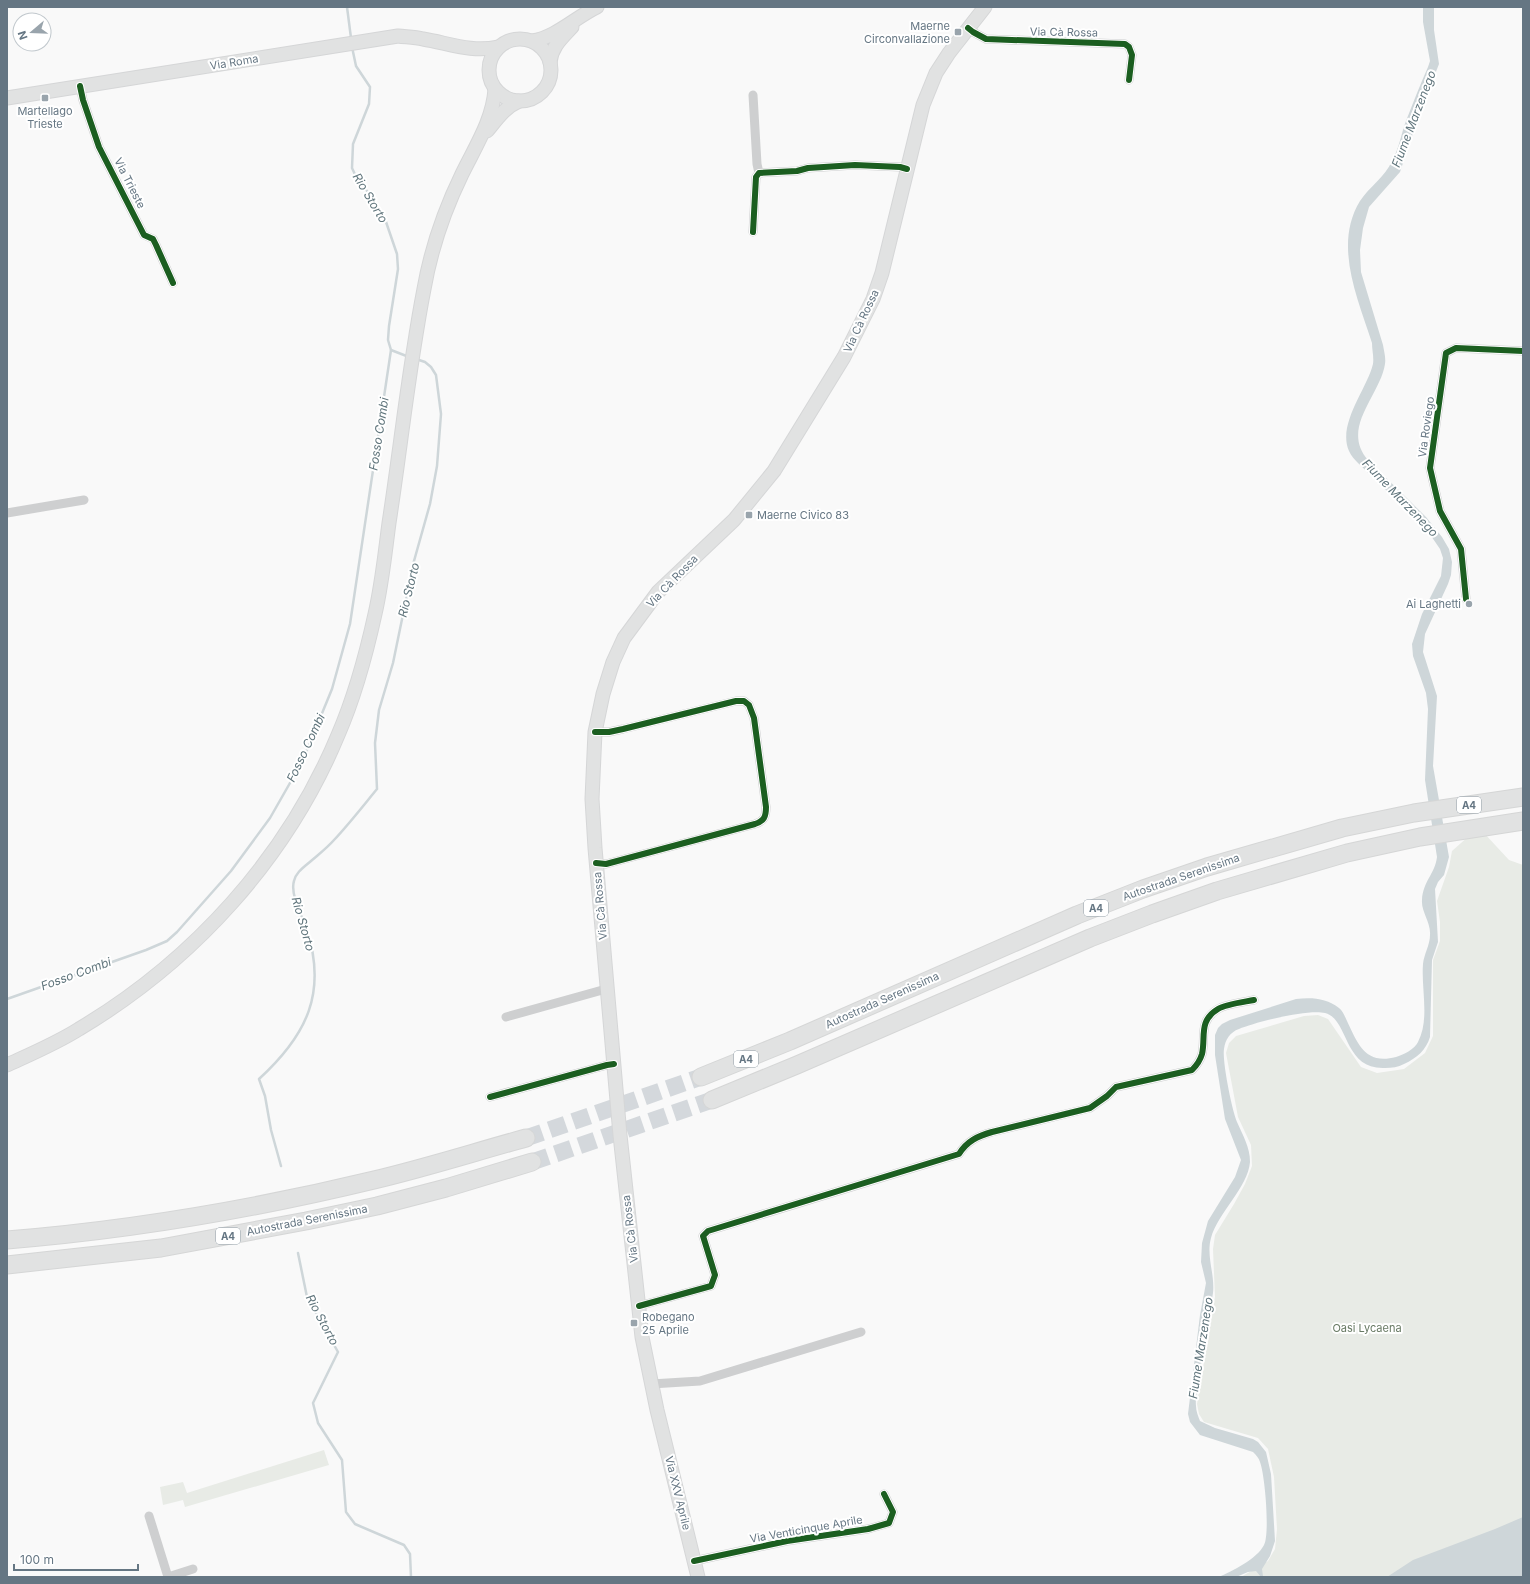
<svg xmlns="http://www.w3.org/2000/svg" width="1530" height="1584" font-family="Inter,sans-serif">
  <style>
    .green { fill: #e8ebe6 }
    .water { fill: #ced6d9 }
    .lines { fill: none; stroke-linecap: round; stroke-linejoin: round }
    .stream { stroke: #ced6d9; stroke-width: 2.5 }
    .motorway-tunnel { stroke: #d4d8dc; stroke-width: 17; stroke-dasharray: 17 8; stroke-linecap: butt }
    .secondary-casing { stroke: #d5d6d7; stroke-width: 15 }
    .motorway-casing { stroke: #d5d6d6; stroke-width: 19 }
    .minor { stroke: #cecfd0; stroke-width: 9 }
    .secondary { stroke: #e1e2e2; stroke-width: 13 }
    .motorway { stroke: #e1e2e2; stroke-width: 17 }
    .cycleway-casing { stroke: #fff; stroke-width: 8 }
    .cycleway { stroke: #1b5e20; stroke-width: 6 }
    .poi-dot { fill: #99a4ac; stroke: #fff; stroke-width: 1.5 }
    .labels { text-anchor: middle; stroke-width: 4; stroke-linejoin: round; paint-order: stroke }
    .shield { fill: #fff; stroke: #939fa8; stroke-width: 1 }
    .shield-label { font-size: 10px; font-weight: bold; fill: #657683 }
    .poi-label { font-size: 11px; fill: #657683; stroke: #fff; text-anchor: end }
    .street-label { font-size: 11px; fill: #657683; stroke: #fff }
    .park-label { font-size: 11px; fill: #687a64; stroke: #fff }
    .water-label { font-size: 12px; font-style: italic; fill: #60757c; stroke: #fff }
  </style>
  <rect width="100%" height="100%" fill="#f9f9f9"/>
  <!-- green -->
  <g class="green">
    <path d="M1484,833L1509,860L1523,865V1577H1241L1268,1561L1275,1549L1277,1529L1274,1477L1268,1449L1258,1438L1204,1422L1199,1414L1197,1404L1215,1297L1213,1249L1215,1235L1234,1204L1245,1184L1252,1166L1251,1145L1238,1117L1226,1053L1229,1043L1236,1036L1304,1016L1318,1015L1328,1019L1361,1067L1377,1073L1404,1069L1425,1053L1433,1036V960L1440,941V922L1437,901L1449,867L1452,851L1470,835Z"/>
    <path d="M324,1450L329,1465L185,1507L183,1500L163,1505L160,1487L183,1482L187,1493Z"/>
  </g>
  <!-- water -->
  <g class="water">
    <path d="M1423,7H1434V30L1439,64L1419,115L1400,172L1369,207L1363,228L1360,250L1361,272L1383,345C1384,351 1386,358 1385,364C1380,396 1340,428 1368,460L1426,517L1442,537L1449,549L1452,562L1451,575L1448,584L1425,634L1423,652L1437,696L1433,766L1449,857L1444,875L1438,882L1435,889L1438,942L1432,960L1430,1037C1426,1050 1417,1058 1404,1064C1398,1067 1392,1068 1385,1068C1343,1070 1349,1019 1325,1013C1307,1009 1256,1022 1239,1029C1230,1032 1225,1040 1224,1049C1222,1061 1232,1110 1237,1122C1243,1136 1250,1147 1250,1162C1248,1187 1218,1213 1211,1238C1206,1256 1215,1274 1213,1293C1212,1301 1209,1310 1207,1318C1204,1339 1202,1359 1199,1380C1198,1388 1195,1397 1196,1406C1196,1411 1198,1416 1200,1421L1215,1428L1253,1439L1258,1442L1266,1452L1271,1474L1275,1541L1270,1556L1262,1569L1263,1576L1261,1577L1256,1571L1248,1572L1236,1577H1219C1232,1571 1257,1559 1264,1545C1270,1534 1265,1475 1260,1462C1259,1458 1256,1455 1253,1452L1200,1435L1190,1422L1188,1414L1200,1315L1206,1283L1201,1262L1202,1243L1208,1221L1235,1177L1241,1160L1225,1119L1215,1055V1035L1218,1028L1222,1024L1230,1020L1296,999C1311,997 1327,998 1339,1008C1343,1011 1345,1017 1347,1021C1358,1044 1365,1065 1396,1057C1403,1055 1415,1049 1418,1042C1430,1019 1421,989 1423,964C1424,954 1430,945 1430,935C1431,922 1421,912 1422,900C1423,881 1435,874 1437,857L1425,780L1428,709L1426,693L1413,656L1412,644L1422,614L1441,576L1443,558L1440,549L1427,530L1358,463C1355,460 1351,456 1349,451C1337,424 1367,389 1373,364C1374,357 1372,350 1372,343C1358,299 1333,245 1360,201C1369,187 1385,177 1392,161C1399,149 1401,134 1406,121C1413,103 1420,85 1428,67L1430,61L1423,22Z"/>
    <path d="M1523,1517V1577H1387L1413,1560L1495,1529Z"/>
  </g>
  <g class="lines">
    <!-- stream -->
    <g class="stream">
      <path d="M347,7L351,38"/>
      <path d="M352,47L356,66L370,87L369,104L353,144L352,168L358,181L367,191L385,219L397,254L398,269L389,326L388,340L391,350L409,357"/>
      <path d="M7,999L146,950L167,941L177,932L231,871L270,818L302,762L332,689L350,624L391,350"/>
      <path d="M281,1166L271,1130L265,1096L259,1079C307,1035 328,992 306,927C301,915 290,893 294,881C296,872 304,867 311,861C319,854 327,848 334,840C349,824 363,806 377,789L375,743L379,710L393,663L414,561L430,504L437,466L441,414L436,375L431,367L425,362L416,359"/>
      <path d="M298,1253L307,1297L338,1352L313,1403L318,1423L342,1460L346,1512L355,1524L404,1545L410,1554L411,1577"/>
    </g>
    <!-- motorway-tunnel -->
    <g class="motorway-tunnel">
      <path d="M526,1138L701,1077"/>
      <path d="M532,1162L712,1100"/>
    </g>
    <!-- secondary casing -->
    <g class="secondary-casing">
      <g id="secondary">
        <circle cx="520" cy="70" r="31"/>
        <path d="M532,41C555,38 576,17 597,7"/>
        <path d="M550,62C552,46 562,38 572,27"/>
        <path d="M7,98L398,36C406,37 415,37 423,39C448,43 472,53 498,47"/>
        <path d="M487,131C497,119 505,107 519,101"/>
        <path d="M7,1065C31,1054 57,1043 79,1029C193,961 287,858 338,735C355,696 366,655 375,614C382,584 385,553 389,523C401,445 409,366 424,289C431,249 444,211 462,174C475,147 493,120 495,89"/>
        <path d="M698,1577L657,1410L642,1337L620,1135L595,848L592,799L595,732L603,694L613,662L624,638L658,592L734,520L774,471L844,357L873,299L882,273L923,105L936,73L949,53L985,7"/>
      </g>
    </g>
    <!-- motorway casing -->
    <g class="motorway-casing">
      <g id="motorway">
        <path d="M701,1077L790,1041L1077,915L1143,889L1207,867L1342,828L1414,813L1523,797"/>
        <path d="M712,1100L797,1065L1090,938L1152,914L1217,891L1347,853L1420,837L1523,821"/>
        <path d="M7,1240C130,1230 254,1209 374,1180C425,1168 475,1152 526,1138"/>
        <path d="M7,1265L161,1248L306,1221L377,1206L446,1188L532,1162"/>
      </g>
    </g>
    <!-- minor -->
    <g class="minor">
      <path d="M968,28L973,32L986,39L1125,44L1129,47L1132,55L1129,80"/>
      <path d="M80,86L83,100L99,147L144,235L153,239L156,245L173,283"/>
      <path d="M753,95L757,164L759,173"/>
      <path d="M753,232L756,177L759,173L797,171L808,168L855,165L900,167L907,169"/>
      <path d="M7,513L84,500"/>
      <path d="M1466,599L1461,549L1440,511L1430,468L1446,353L1456,348L1523,351"/>
      <path d="M595,732H609L623,729L736,701H744L749,705L754,718L766,807C766,817 764,821 755,824L606,864L596,863"/>
      <path d="M506,1017L606,989"/>
      <path d="M490,1097L607,1065L614,1064"/>
      <path d="M639,1306L711,1286L715,1275L703,1236L708,1231L959,1154C967,1141 978,1136 992,1132L1090,1108L1107,1096L1116,1087L1192,1070C1197,1065 1200,1061 1202,1054C1206,1037 1198,1021 1218,1009C1226,1004 1244,1002 1254,1000"/>
      <path d="M651,1384L700,1381L861,1332"/>
      <path d="M149,1516L168,1577"/>
      <path d="M694,1561L787,1541L868,1529L889,1523L893,1512L884,1494"/>
      <path d="M168,1577L193,1569"/>
    </g>
    <!-- secondary -->
    <use href="#secondary" class="secondary"/>
    <!-- motorway -->
    <use href="#motorway" class="motorway"/>
    <!-- cycleway casing -->
    <g class="cycleway-casing">
      <g id="cycleway">
        <path d="M968,28L973,32L986,39L1125,44L1129,47L1132,55L1129,80"/>
        <path d="M80,86L83,100L99,147L144,235L153,239L156,245L173,283"/>
        <path d="M753,232L756,177L759,173L797,171L808,168L855,165L900,167L907,169"/>
        <path d="M1466,599L1461,549L1440,511L1430,468L1446,353L1456,348L1523,351"/>
        <path d="M595,732H609L623,729L736,701H744L749,705L754,718L766,807C766,817 764,821 755,824L606,864L596,863"/>
        <path d="M490,1097L607,1065L614,1064"/>
        <path d="M639,1306L711,1286L715,1275L703,1236L708,1231L959,1154C967,1141 978,1136 992,1132L1090,1108L1107,1096L1116,1087L1192,1070C1197,1065 1200,1061 1202,1054C1206,1037 1198,1021 1218,1009C1226,1004 1244,1002 1254,1000"/>
        <path d="M694,1561L787,1541L868,1529L889,1523L893,1512L884,1494"/>
      </g>
    </g>
    <!-- cycleway -->
    <use href="#cycleway" class="cycleway"/>
  </g>
  <!-- markers -->
  <g class="poi-dot">
    <rect x="954" y="28" width="8" height="8" rx="2"/>
    <rect x="41" y="94" width="8" height="8" rx="2"/>
    <rect x="745" y="511" width="8" height="8" rx="2"/>
    <circle cx="1469" cy="604" r="4"/>
    <rect x="630" y="1319" width="8" height="8" rx="2"/>
  </g>
  <g class="labels">
    <!-- shield labels -->
    <g class="shield">
      <rect x="1457" y="797" width="24" height="16" rx="3"/>
      <rect x="1084" y="900" width="24" height="16" rx="3"/>
      <rect x="734" y="1051" width="24" height="16" rx="3"/>
      <rect x="216" y="1228" width="24" height="16" rx="3"/>
    </g>
    <g class="shield-label">
      <text x="1469" y="809">A4</text>
      <text x="1096" y="912">A4</text>
      <text x="746" y="1063">A4</text>
      <text x="228" y="1240">A4</text>
    </g>
    <!-- poi labels -->
    <g class="poi-label">
      <text x="950" y="30">Maerne<tspan x="950" dy="13">Circonvallazione</tspan></text>
      <text x="45" y="115" text-anchor="middle">Martellago<tspan x="45" dy="13">Trieste</tspan></text>
      <text x="757" y="519" text-anchor="start">Maerne Civico 83</text>
      <text x="1461" y="608">Ai Laghetti</text>
      <text x="642" y="1321" text-anchor="start">Robegano<tspan x="642" dy="13">25 Aprile</tspan></text>
    </g>
    <!-- street labels -->
    <g class="street-label">
      <text transform="translate(1064 32) rotate(1)" y="4">Via Cà Rossa</text>
      <text transform="translate(234 62) rotate(-9)" y="4">Via Roma</text>
      <text transform="translate(130 183) rotate(63)" y="4">Via Trieste</text>
      <text transform="translate(861 321) rotate(-65)" y="4">Via Cà Rossa</text>
      <text transform="translate(1426 427) rotate(-82)" y="4">Via Roviego</text>
      <text transform="translate(672 581) rotate(-46)" y="4">Via Cà Rossa</text>
      <text transform="translate(1181 877) rotate(-19)" y="4">Autostrada Serenissima</text>
      <text transform="translate(600 906) rotate(-95)" y="4">Via Cà Rossa</text>
      <text transform="translate(882 1000) rotate(-24)" y="4">Autostrada Serenissima</text>
      <text transform="translate(307 1220) rotate(-11)" y="4">Autostrada Serenissima</text>
      <text transform="translate(630 1229) rotate(-97)" y="4">Via Cà Rossa</text>
      <text transform="translate(678 1493) rotate(76)" y="4">Via XXV Aprile</text>
      <text transform="translate(806 1529) rotate(-10)" y="4">Via Venticinque Aprile</text>
    </g>
    <!-- park labels -->
    <g class="park-label">
      <text x="1367" y="1332">Oasi Lycaena</text>
    </g>
    <!-- water labels -->
    <g class="water-label">
      <text transform="translate(1414 119) rotate(-69)" y="4">Fiume Marzenego</text>
      <text transform="translate(370 198) rotate(59)" y="4">Rio Storto</text>
      <text transform="translate(379 434) rotate(-81)" y="4">Fosso Combi</text>
      <text transform="translate(1400 498) rotate(46)" y="4">Fiume Marzenego</text>
      <text transform="translate(409 590) rotate(-76)" y="4">Rio Storto</text>
      <text transform="translate(306 748) rotate(-65)" y="4">Fosso Combi</text>
      <text transform="translate(303 924) rotate(74)" y="4">Rio Storto</text>
      <text transform="translate(76 974) rotate(-20)" y="4">Fosso Combi</text>
      <text transform="translate(322 1320) rotate(62)" y="4">Rio Storto</text>
      <text transform="translate(1201 1348) rotate(-81)" y="4">Fiume Marzenego</text>
    </g>
  </g>
  <!-- border -->
  <rect width="1530" height="1584" fill="none" stroke="#657683" stroke-width="16"/>
  <!-- north arrow -->
  <g transform="translate(32 32) rotate(251)"><circle r="19" fill="#ffffff" stroke="#c1c8cd"/>
  <path d="M0-3L7 15L0 10L-7 15Z" fill="#99a4ac"/>
  <text y="-6" font-size="11" font-weight="bold" text-anchor="middle" fill="#657683">N</text>
  </g>
  <!-- scale -->
  <path d="M14 1564v6h124v-6" fill="none" stroke="#657683" stroke-width="2"/>
  <text x="20" y="1564" font-size="12" fill="#657683" stroke="#ffffff" stroke-width="3" paint-order="stroke">100 m</text>
</svg>
